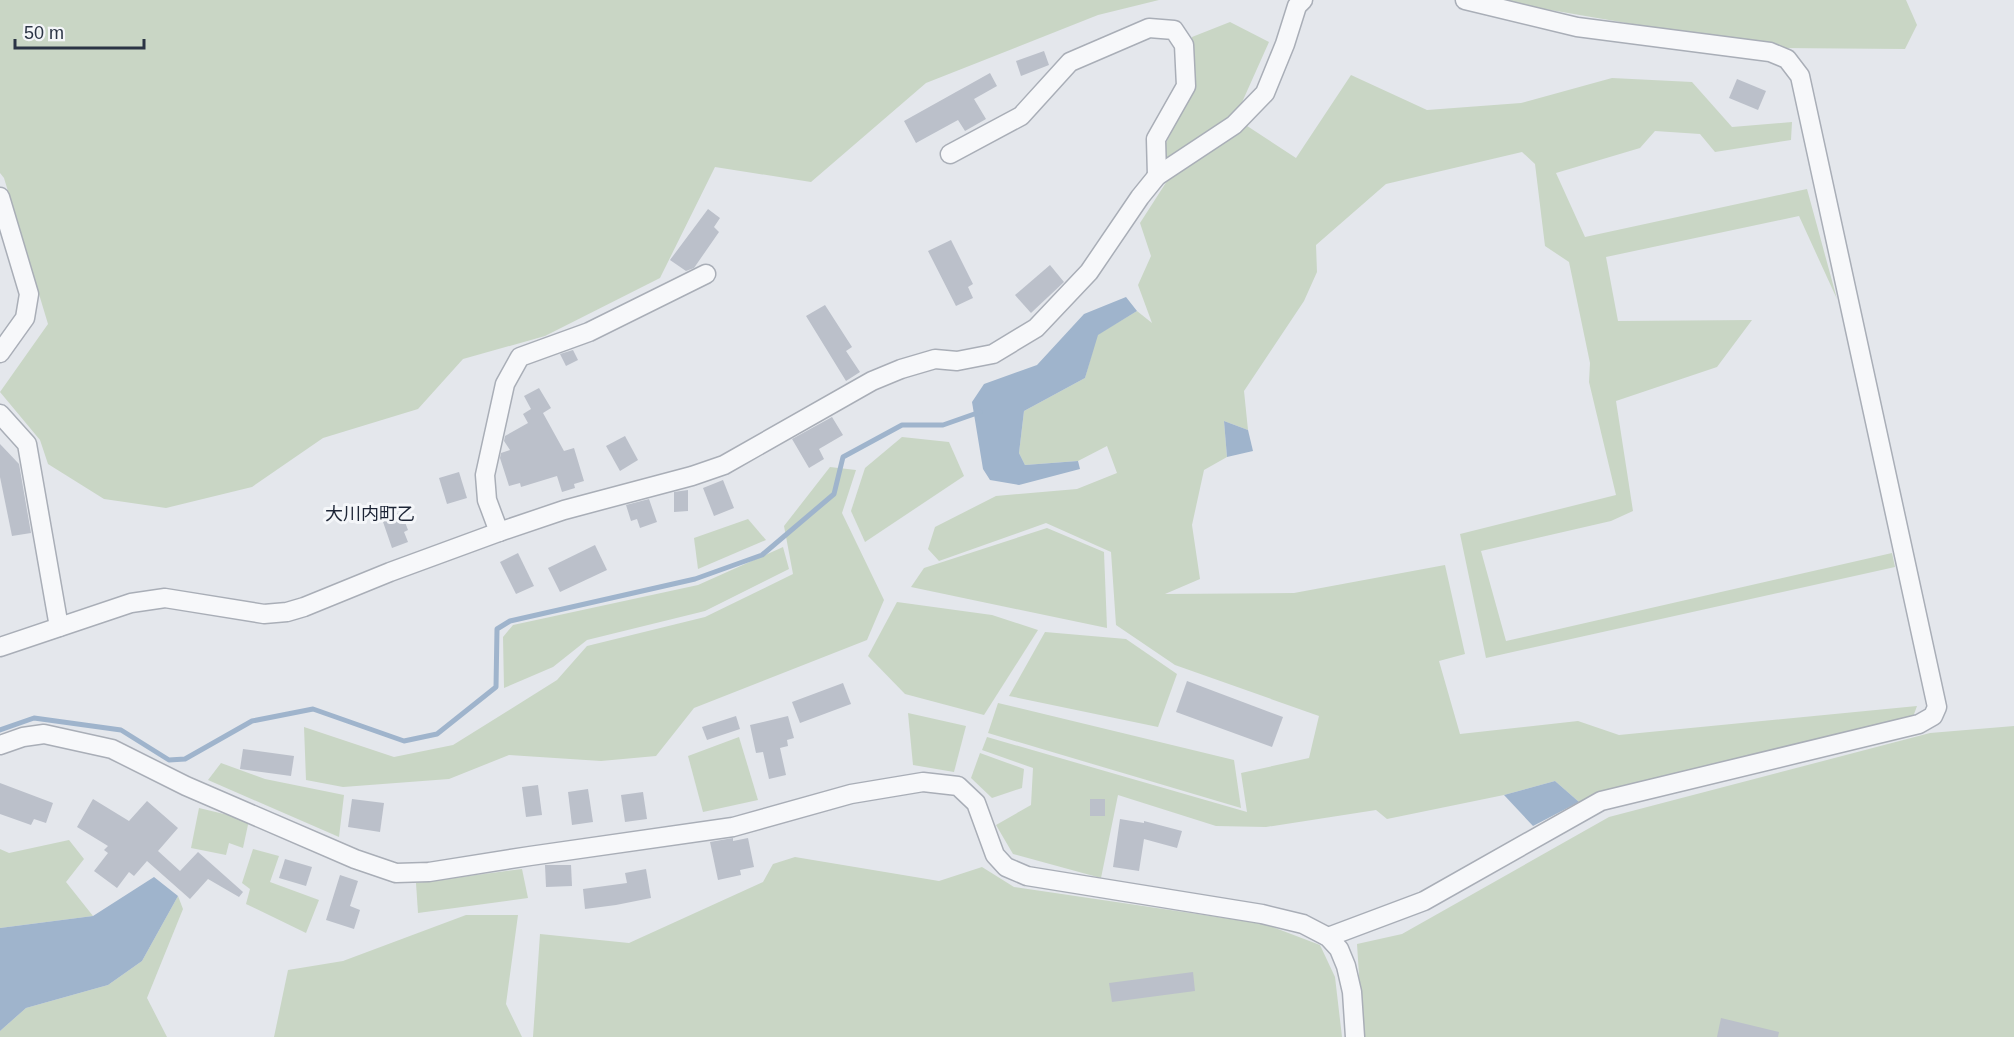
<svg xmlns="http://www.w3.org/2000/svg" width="2014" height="1037" font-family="Arial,'Noto Sans JP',sans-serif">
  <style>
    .green { fill: #c9d6c5 }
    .water { fill: #9fb4cc }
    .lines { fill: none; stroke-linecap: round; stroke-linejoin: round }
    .stream { stroke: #9fb4cc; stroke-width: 5 }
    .building { fill: #bbc0ca }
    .minor-casing { stroke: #a9aeb7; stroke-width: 21 }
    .minor { stroke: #f7f8fa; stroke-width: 18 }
    .labels { text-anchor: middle; stroke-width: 6; stroke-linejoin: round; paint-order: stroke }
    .quarter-label { font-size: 18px; fill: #1d2536; stroke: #f4f6f9 }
  </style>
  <rect width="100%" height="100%" fill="#e4e7ec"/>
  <!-- green -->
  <g class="green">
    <path d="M0,0H1159L1098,15L926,83L811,182L715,167L660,278L545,336L463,359L418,409L323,438L252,487L166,508L104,499L48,464L40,440L0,392L48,324L4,178L0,173Z"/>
    <path d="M1503,0H1906L1917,25L1905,49L1773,48L1504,2Z"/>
    <path d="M1230,22L1269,42L1235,118L1296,158L1351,75L1427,110L1521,103L1612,78L1692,82L1732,127L1792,122L1791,140L1715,152L1700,134L1655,131L1640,148L1556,173L1585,237L1807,189L1837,299L1799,216L1606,257L1618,321L1752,320L1717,367L1616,401L1633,511L1611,521L1481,551L1506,641L1892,553L1895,567L1486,658L1460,534L1616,495L1589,382L1590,363L1569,262L1545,246L1535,164L1522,152L1386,184L1316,245L1317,272L1304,301L1244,391L1248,430L1224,421L1227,457L1204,470L1192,525L1200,579L1165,594L1294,593L1445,565L1465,654L1439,661L1460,734L1578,721L1619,735L1917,706L1913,717L1579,802L1555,781L1504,795L1387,819L1376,810L1266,827L1216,826L1118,795L1101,878L1013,854L996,825L1031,805L1033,768L982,750L987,737L1247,812L1241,773L1309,758L1319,716L1175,665L1116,625L1111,552L1046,523L939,561L928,549L935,527L996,496L1077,489L1117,473L1107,446L1078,461L1025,465L1019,453L1024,411L1085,378L1097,335L1137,311L1152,323L1138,285L1151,256L1140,223L1167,181L1164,147L1192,91V37Z"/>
    <path d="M902,437L949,442L964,476L865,542L851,511L865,468Z"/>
    <path d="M830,467L856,470L842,513L884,600L867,640L694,708L656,756L601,761L509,755L449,779L343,787L306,780L304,727L394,757L453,745L557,680L587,646L705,617L793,574L784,526Z"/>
    <path d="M748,519L766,540L698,569L694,538Z"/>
    <path d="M1047,528L1104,552L1107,628L911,587L924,568Z"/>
    <path d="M783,547L789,569L705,611L587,640L553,667L504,688L503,637L513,625L698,585Z"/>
    <path d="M897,602L992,615L1038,630L984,715L905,694L868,656Z"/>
    <path d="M1045,632L1126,639L1177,674L1158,727L1009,696Z"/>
    <path d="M998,703L1234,760L1241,808L988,733Z"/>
    <path d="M908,713L966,726L954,772L913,765Z"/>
    <path d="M2014,726V1037H1363L1357,944L1402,934L1609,817L1930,733Z"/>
    <path d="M739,737L758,800L703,812L688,756Z"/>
    <path d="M980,753L1024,769L1022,788L992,798L971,778Z"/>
    <path d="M221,763L265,779L344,795L339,837L208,780Z"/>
    <path d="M199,808L249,820L243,848L229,843L226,855L191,848Z"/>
    <path d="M69,840L84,859L66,882L93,916L0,928V849L9,853Z"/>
    <path d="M253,849L279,856L270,882L319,900L306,933L246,904L250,889L242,883Z"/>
    <path d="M795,857L939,881L982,867L1014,887L1265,924L1320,945L1335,977L1342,1037H533L540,934L629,943L763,882L773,864Z"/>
    <path d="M522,869L528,898L418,913L416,883Z"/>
    <path d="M178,896L183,909L147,998L167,1037H0V1031L26,1008L108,985L142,961Z"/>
    <path d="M466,915H518L506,1004L522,1037H274L288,970L343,961Z"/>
  </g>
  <!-- water -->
  <g class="water">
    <path d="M1126,297L1137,311L1098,335L1085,378L1024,411L1019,453L1025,465L1078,461L1080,469L1019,485L990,480L983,469L972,402L984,384L1037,365L1084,314Z"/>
    <path d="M1224,421L1248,430L1253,451L1227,457Z"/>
    <path d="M1555,781L1579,802L1533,826L1504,795Z"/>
    <path d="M154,877L178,896L142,961L108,985L26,1008L0,1031V928L93,916Z"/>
  </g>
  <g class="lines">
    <!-- stream -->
    <path class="stream" d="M0,730L34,718L121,730L169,760L185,759L252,721L313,709L404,741L437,734L496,687L497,629L510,621L695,579L762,555L834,494L843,457L902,425H943L980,412"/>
  </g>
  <!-- building -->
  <g class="building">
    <path d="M1044,51L1049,65L1021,76L1016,61Z"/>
    <path d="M990,73L997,86L974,99L986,119L965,131L958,120L916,143L904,121Z"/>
    <path d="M1737,79L1766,91L1758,110L1729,98Z"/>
    <path d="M708,209L720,218L714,227L719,232L694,268L686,271L670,260Z"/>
    <path d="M951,240L973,284L968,287L973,298L956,306L928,251Z"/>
    <path d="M1050,265L1064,282L1031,313L1015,295Z"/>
    <path d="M825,305L852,347L846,351L860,372L846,381L806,316Z"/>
    <path d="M573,350L578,360L566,366L560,354Z"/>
    <path d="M539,388L551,408L543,413L564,451L574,448L584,481L574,484L575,488L562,492L557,476L521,487L520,483L509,486L500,458L501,453L510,450L504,441L505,436L528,423L523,414L531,409L524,396Z"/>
    <path d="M832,417L843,435L819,449L824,459L809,468L792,439Z"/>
    <path d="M625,436L638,460L620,471L606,446Z"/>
    <path d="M0,444L19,464L31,533L12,536L0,477Z"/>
    <path d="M459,472L467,498L447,504L439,478Z"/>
    <path d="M723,480L734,508L714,516L703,488Z"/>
    <path d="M688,490V511L674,512V492Z"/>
    <path d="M649,499L657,522L640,528L637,519L631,521L626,505Z"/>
    <path d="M401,512L408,530L404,532L408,542L392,548L382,519Z"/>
    <path d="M595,545L607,570L560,592L548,568Z"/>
    <path d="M518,553L534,586L516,594L500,562Z"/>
    <path d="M1187,681L1283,717L1272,747L1176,712Z"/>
    <path d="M843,683L851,704L800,723L792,702Z"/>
    <path d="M736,716L740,729L707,740L702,727Z"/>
    <path d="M788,716L794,738L787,740L788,746L780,748L786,775L769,779L763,752L756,753L750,725Z"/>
    <path d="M243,749L294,756L291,776L240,769Z"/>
    <path d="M0,783L53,803L46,823L34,819L31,825L0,814Z"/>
    <path d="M538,785L542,815L526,817L522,787Z"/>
    <path d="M588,789L593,822L572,825L568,792Z"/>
    <path d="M643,792L647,819L625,822L621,795Z"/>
    <path d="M93,799L129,821L147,801L178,828L158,851L180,871L198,852L243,892L239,897L208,879L190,899L147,861L134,876L129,872L117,888L94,871L108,853L104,850L108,846L77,827Z"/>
    <path d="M352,799L384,803L380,832L348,827Z"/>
    <rect x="1090" y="799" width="15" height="17"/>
    <path d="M1120,819L1144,823V821L1182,831L1177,848L1144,839L1139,871L1113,867Z"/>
    <path d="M733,838V841L748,838L754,867L740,870L741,875L718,880L710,842Z"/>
    <path d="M285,859L312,867L306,886L279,878Z"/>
    <path d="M545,865H571L572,886L546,887Z"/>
    <path d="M646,869L651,898L616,905L585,909L583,889L627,883L625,873Z"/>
    <path d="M340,875L358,881L350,906L360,910L354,929L326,920Z"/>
    <path d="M1193,972L1195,991L1112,1002L1109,983Z"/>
    <path d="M1721,1018L1779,1032L1778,1037H1717Z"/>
  </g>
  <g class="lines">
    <!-- minor casing -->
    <g class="minor-casing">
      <g id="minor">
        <path d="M950,154L1021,116L1070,62L1149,28L1174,30L1184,45L1186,86L1156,139L1157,176"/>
        <path d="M0,197L29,294L25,318L0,353"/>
        <path d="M0,414L27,444L59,627"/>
        <path d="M499,532L487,500L485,475L505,384L520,357L589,332L706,274"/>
        <path d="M0,647L131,603L165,598L264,614L287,612L304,607L390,572L499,532L564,510L692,476L724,465L872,381L901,369L935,359L957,361L993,354L1036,328L1089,272L1140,197L1157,176L1234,125L1265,93L1285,44L1297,6L1303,0"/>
        <path d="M0,745L23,737L44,734L112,749L186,786L355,859L396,873L429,872L530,856L733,827L851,794L923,782L958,786L976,803L995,855L1006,867L1027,876L1262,914L1303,924L1328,937L1339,949L1346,966L1352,992L1355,1037"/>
        <path d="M1328,937L1424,901L1601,801L1919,724L1933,716L1937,707L1800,76L1787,59L1770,52L1577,27L1465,0"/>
      </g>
    </g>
    <!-- minor -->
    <use href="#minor" class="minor"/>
  </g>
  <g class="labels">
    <!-- quarter labels -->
    <g class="quarter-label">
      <text x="370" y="520">大川内町乙</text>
    </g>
  </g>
  <!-- scale -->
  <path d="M15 39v9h129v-9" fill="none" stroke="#2b3445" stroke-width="3"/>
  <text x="24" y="39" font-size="18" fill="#2b3445" stroke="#f4f6f9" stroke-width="4.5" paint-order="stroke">50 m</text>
</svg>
